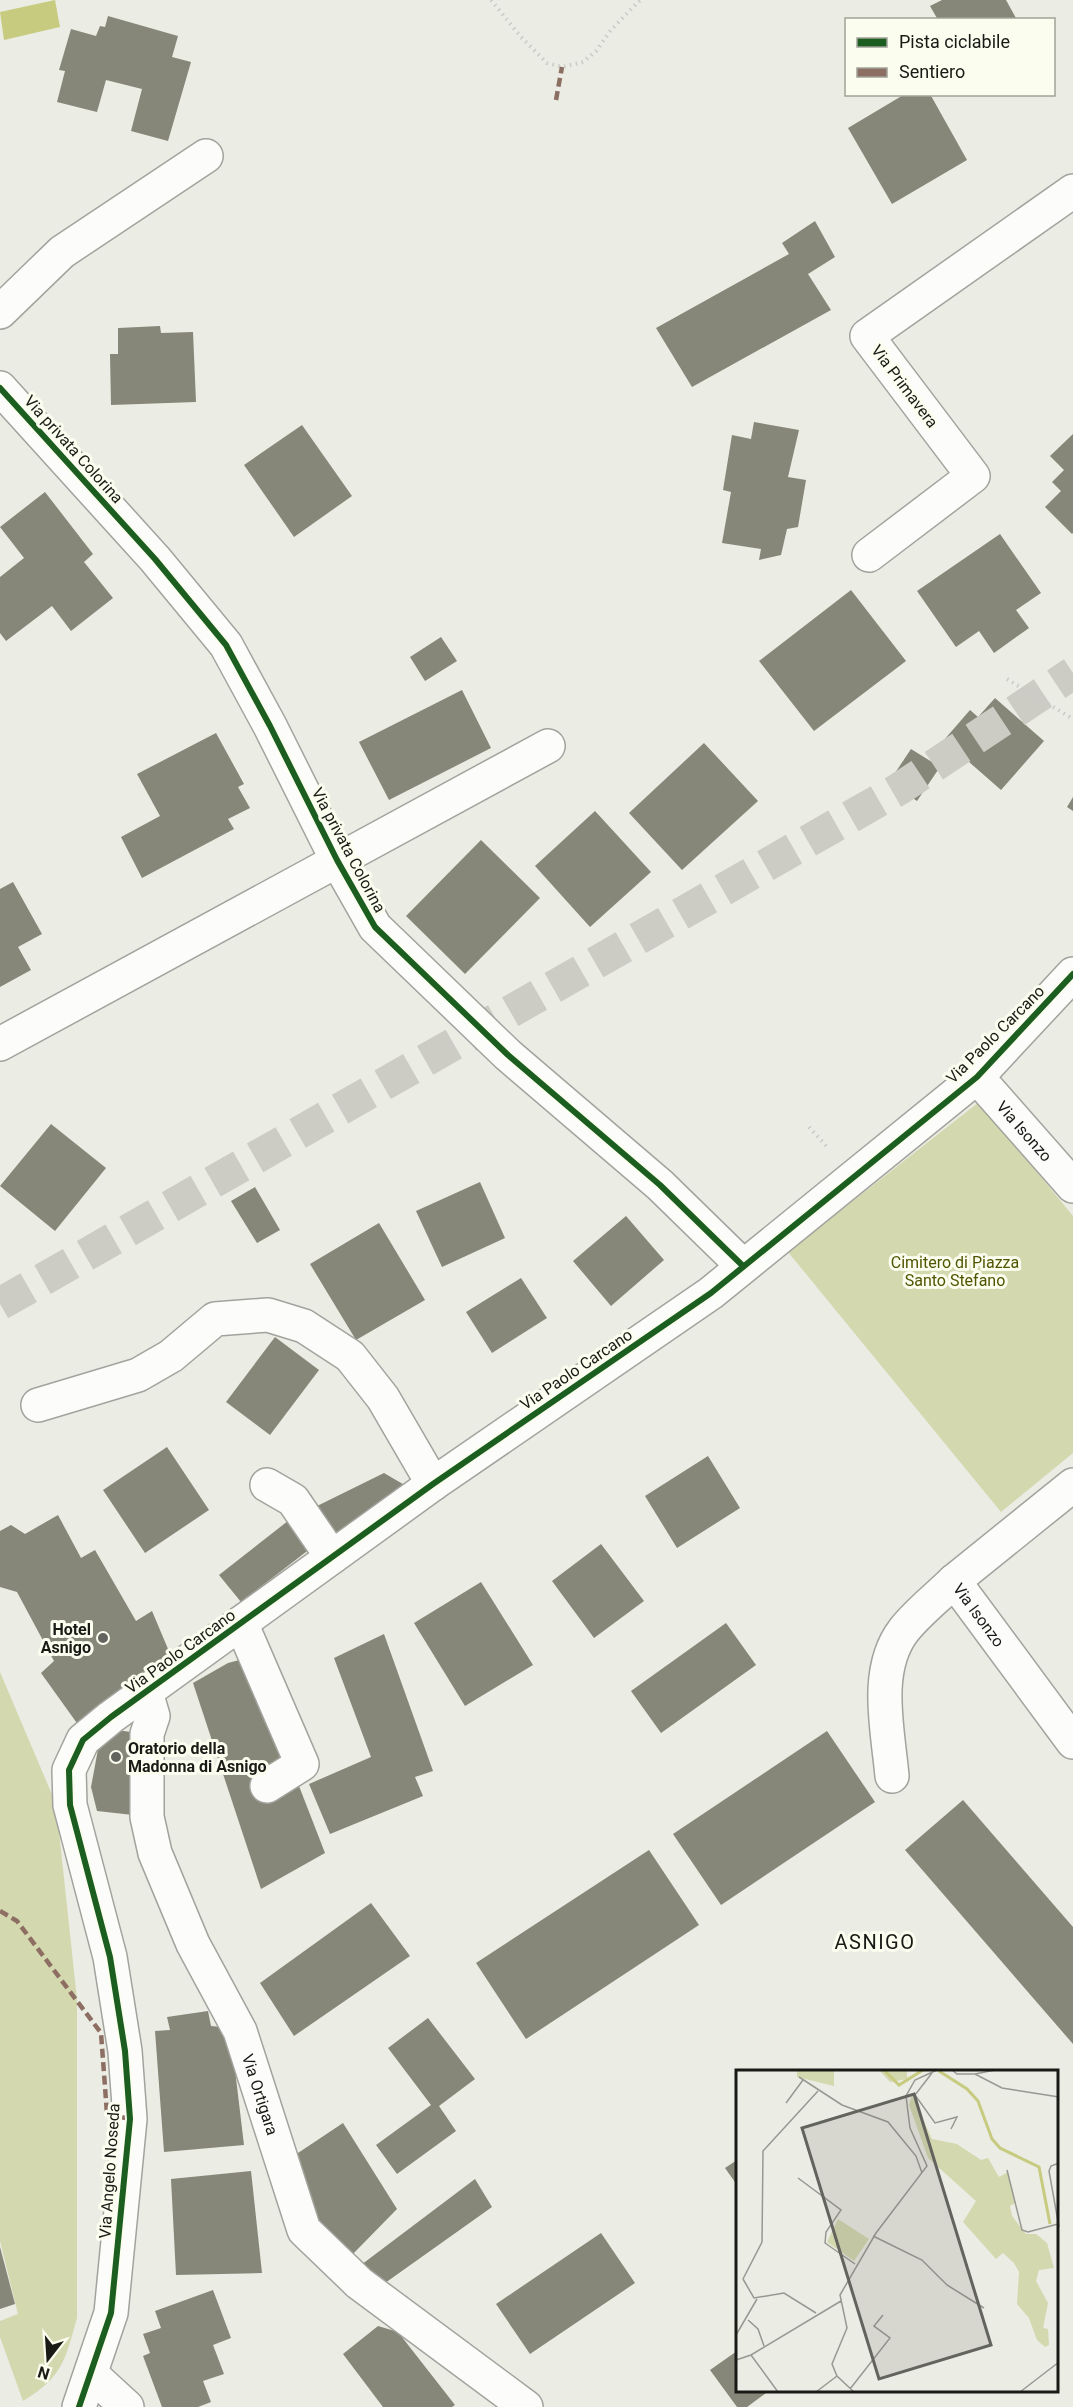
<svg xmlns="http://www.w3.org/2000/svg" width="1073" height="2407" font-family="Roboto,sans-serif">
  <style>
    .green { fill: #d4d8af }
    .water { fill: #c6cb7f }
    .building { fill: #868778 }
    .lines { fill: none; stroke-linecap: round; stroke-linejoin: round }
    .highway-tunnel { stroke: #ccccc5; stroke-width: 33; stroke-dasharray: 33 16; stroke-linecap: butt }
    .minor-casing { stroke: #a2a39d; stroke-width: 36 }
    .path { stroke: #cacac7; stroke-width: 4; stroke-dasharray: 1.5 4.5; stroke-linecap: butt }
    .minor { stroke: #fcfcfb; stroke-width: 33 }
    .quiet { stroke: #8d6e63; stroke-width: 4.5; stroke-dasharray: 9 4.5; stroke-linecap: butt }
    .cycleway-casing { stroke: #fbfdef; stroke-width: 10 }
    .cycleway { stroke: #1b5e20; stroke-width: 6 }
    .poi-dot { fill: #62645d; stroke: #fbfdef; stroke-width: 2 }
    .labels { text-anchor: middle; stroke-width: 6; stroke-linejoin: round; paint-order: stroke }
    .street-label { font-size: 16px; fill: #191a15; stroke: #fbfdef }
    .park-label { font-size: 16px; fill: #515500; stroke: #fbfdef }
    .poi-label { font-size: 16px; font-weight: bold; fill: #191a15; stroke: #fbfdef; text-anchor: end }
    .quarter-label { font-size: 20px; letter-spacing: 1.5px; fill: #191a15; stroke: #fbfdef }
    .inset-river { fill: none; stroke: #c6cb7f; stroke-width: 3 }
    .inset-road { fill: none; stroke: #979891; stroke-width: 1.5 }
    .view { fill: #62645d; fill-opacity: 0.15; stroke: #62645d; stroke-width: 3 }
    .inset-edge { fill: none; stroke: #191a15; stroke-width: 3 }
  </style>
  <rect width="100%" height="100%" fill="#ebece4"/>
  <!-- green -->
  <g class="green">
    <path d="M979,1102L1073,1216V1453L1001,1512L788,1252Z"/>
    <path d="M0,1672L56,1804L77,1999V2318C65,2360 63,2377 23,2401L0,2337V2321L18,2314L0,2241Z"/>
  </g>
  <!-- water -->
  <path class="water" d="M55,0L60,27L4,40L0,12Z"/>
  <!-- building -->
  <g class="building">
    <path d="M942,0H1006L1017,20H938L930,6Z"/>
    <path d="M108,16L178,36L172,57L191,62L168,141L131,131L142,89L106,80L97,112L57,102L65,71L59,70L71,29L96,36L100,26L105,27Z"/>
    <path d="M905,94H930L967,160L892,204L848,128Z"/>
    <path d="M815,221L835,257L808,274L831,310L692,387L656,328L789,254L782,243Z"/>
    <path d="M160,326L161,333L193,332L196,402L111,405L110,354H118V328Z"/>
    <path d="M754,422L799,430L788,477L806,480L798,527L787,529L781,555L759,560L761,549L722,543L731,492L723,490L732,435L751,439Z"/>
    <path d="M302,425L352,496L294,537L244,465Z"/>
    <path d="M1073,434V533L1072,534L1045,507L1061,491L1052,482L1064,470L1050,456Z"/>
    <path d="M45,492L93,554L84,562L113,598L71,631L52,606L6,641L0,633V577L24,558L0,527Z"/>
    <path d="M1000,534L1041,593L1016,610L1029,628L994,653L979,631L956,647L917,591Z"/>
    <path d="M851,590L906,661L814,731L759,661Z"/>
    <path d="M441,637L457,661L425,681L410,657Z"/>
    <path d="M462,690L491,748L389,800L359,742Z"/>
    <path d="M995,698L1044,741L1001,790L944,740L970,710L978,717Z"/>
    <path d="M216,733L244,784L238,787L250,808L228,819L234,829L142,878L121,837L160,816L137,774Z"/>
    <path d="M704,743L758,801L682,870L629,813Z"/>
    <path d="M911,749L940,767L917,801L889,782Z"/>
    <path d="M1073,797V811L1067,807Z"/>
    <path d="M595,811L651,872L590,927L535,866Z"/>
    <path d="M481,840L540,898L465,974L406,916Z"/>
    <path d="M13,882L42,934L18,947L31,970L0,987V889Z"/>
    <path d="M51,1124L106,1168L55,1231L0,1186Z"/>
    <path d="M480,1182L505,1238L442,1267L416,1211Z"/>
    <path d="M255,1187L280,1230L257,1243L231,1201Z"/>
    <path d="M626,1216L664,1260L611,1306L573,1261Z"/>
    <path d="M379,1223L425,1300L356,1340L310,1264Z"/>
    <path d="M521,1278L547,1318L492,1353L466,1312Z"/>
    <path d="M275,1337L319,1370L270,1435L226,1402Z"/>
    <path d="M167,1447L209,1510L145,1553L103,1490Z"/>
    <path d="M708,1456L740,1508L677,1548L645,1496Z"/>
    <path d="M384,1473L413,1490L333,1534L313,1508Z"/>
    <path d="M58,1515L81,1558L95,1550L136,1621L152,1611L171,1656L79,1726L41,1673L54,1661L17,1592L0,1587V1531L11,1525L25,1534Z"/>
    <path d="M293,1517L315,1545L241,1602L219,1575Z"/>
    <path d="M601,1544L644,1601L594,1638L552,1581Z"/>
    <path d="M481,1582L533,1665L465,1706L414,1623Z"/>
    <path d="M726,1623L756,1665L661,1733L631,1691Z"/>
    <path d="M384,1634L433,1771L415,1777L423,1796L330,1834L309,1784L371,1757L334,1658Z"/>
    <path d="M243,1659L252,1665L325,1853L261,1889L193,1683L228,1663Z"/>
    <path d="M102,1728L138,1733L133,1815L97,1811L91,1787Z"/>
    <path d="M827,1731L875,1802L721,1905L673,1834Z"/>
    <path d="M963,1800L1073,1927V2044L905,1850Z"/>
    <path d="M649,1850L699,1925L526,2039L476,1963Z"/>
    <path d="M371,1903L410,1956L294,2036L260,1983Z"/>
    <path d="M208,2011L211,2026L230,2028L244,2145L164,2152L155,2031L170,2030L167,2017Z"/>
    <path d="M428,2018L475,2079L439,2106L456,2131L397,2174L376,2145L431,2105L388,2048Z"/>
    <path d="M343,2123L397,2209L348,2259L305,2208L286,2161Z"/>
    <path d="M737,2160V2185L725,2168Z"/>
    <path d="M251,2171L262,2273L176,2275L171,2179Z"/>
    <path d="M475,2179L492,2207L378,2288L357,2268Z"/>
    <path d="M601,2233L635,2283L530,2354L496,2304Z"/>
    <path d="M0,2247L15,2304L0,2309Z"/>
    <path d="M213,2290L231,2338L213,2345L224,2374L203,2381L211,2402L198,2407H162L143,2356L150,2353L143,2334L161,2328L155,2311Z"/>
    <path d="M378,2326L398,2332L455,2405L452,2407H383L343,2354Z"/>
    <path d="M737,2351V2390H770L747,2407H737L710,2370Z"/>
  </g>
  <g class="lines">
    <!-- highway-tunnel -->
    <path class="highway-tunnel" d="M0,1304L899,789L1073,673"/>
    <!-- minor casing -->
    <g class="minor-casing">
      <g id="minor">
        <path d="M0,312L62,252L206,156"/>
        <path d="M0,388L155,559L226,645L270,726L337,860L375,927L508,1055L660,1185L743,1266"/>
        <path d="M869,555L973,476L867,336L1073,191"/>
        <path d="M0,1044L548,746"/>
        <path id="s1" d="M977,1077L1073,1186"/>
        <path d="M38,1405L138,1375L171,1356L215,1319L268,1315L304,1326L350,1356L383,1398L433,1484"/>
        <path d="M267,1485L293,1500L332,1557"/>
        <path id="s2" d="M1073,1485L954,1581L1073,1742"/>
        <path d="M241,1623L302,1764L267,1786"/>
        <path id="s3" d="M146,1692L153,1716L147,1734V1817L155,1853L193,1944L240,2031L304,2230L359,2283L526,2407"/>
        <path d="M892,1776C888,1730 873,1670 904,1630C918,1612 938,1597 954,1581"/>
        <path d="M91,2374L127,2407"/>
        <path d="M79,2407L111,2313L130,2119L125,2051L110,1957L70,1805L69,1770L83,1740L111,1717L433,1484L711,1293L977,1077L1073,974"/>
      </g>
    </g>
    <!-- path -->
    <g class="path">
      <path d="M491,0L521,37L547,63L562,67L583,62L596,51L611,30L640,0"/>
      <path d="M1007,679L1073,719"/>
      <path d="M809,1127L829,1149"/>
    </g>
    <!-- minor -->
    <use href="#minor" class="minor"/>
    <!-- quiet -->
    <g class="quiet">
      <path d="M556,100L562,67"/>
      <path d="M0,1911L17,1921L101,2033L107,2114L130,2119"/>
    </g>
    <!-- cycleway casing -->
    <g class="cycleway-casing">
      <g id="cycleway">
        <path d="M0,388L155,559L226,645L270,726L337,860L375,927L508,1055L660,1185L743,1266"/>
        <path d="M79,2407L111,2313L130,2119L125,2051L110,1957L70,1805L69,1770L83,1740L111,1717L433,1484L711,1293L977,1077L1073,974"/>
      </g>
    </g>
    <!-- cycleway -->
    <use href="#cycleway" class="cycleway"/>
  </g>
  <!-- markers -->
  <g class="poi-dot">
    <circle cx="103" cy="1638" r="6"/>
    <circle cx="116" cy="1757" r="6"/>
  </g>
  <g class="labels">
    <!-- street labels -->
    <g class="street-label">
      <text transform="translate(905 386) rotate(53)" y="6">Via Primavera</text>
      <text transform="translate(74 449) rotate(48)" y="6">Via privata Colorina</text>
      <text transform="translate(349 850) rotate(62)" y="6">Via privata Colorina</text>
      <text transform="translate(995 1034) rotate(-45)" y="6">Via Paolo Carcano</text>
      <text dy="6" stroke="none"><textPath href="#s1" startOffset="72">Via Isonzo</textPath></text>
      <text transform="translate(576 1369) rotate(-34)" y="6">Via Paolo Carcano</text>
      <text dy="6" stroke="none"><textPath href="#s2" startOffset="195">Via Isonzo</textPath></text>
      <text transform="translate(180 1651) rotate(-36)" y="6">Via Paolo Carcano</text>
      <text dy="6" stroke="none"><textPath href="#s3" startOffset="428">Via Ortigara</textPath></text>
      <text transform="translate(109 2171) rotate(-86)" y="6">Via Angelo Noseda</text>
    </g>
    <!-- park labels -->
    <g class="park-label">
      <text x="955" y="1268">Cimitero di Piazza<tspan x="955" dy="18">Santo Stefano</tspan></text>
    </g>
    <!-- poi labels -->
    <g class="poi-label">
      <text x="91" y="1635">Hotel<tspan x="91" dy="18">Asnigo</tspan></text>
      <text x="128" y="1754" text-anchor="start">Oratorio della<tspan x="128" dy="18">Madonna di Asnigo</tspan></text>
    </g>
    <!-- quarter labels -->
    <g class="quarter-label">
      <text x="875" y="1949">ASNIGO</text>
    </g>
  </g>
  <!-- overview -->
  <g transform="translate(736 2070)">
    <rect width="322" height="322" fill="#ebece4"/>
    <path d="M61,0H98V16L61,7ZM143,0H171V9L154,12ZM176,25L196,69L221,74L245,90L252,88L263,107L272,102L279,133L274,136L276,146L290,164H300L311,173L318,198L303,200L300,211L312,233L307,258L312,259L313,275L309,277L301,270L293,248L281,234L283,202L278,193L267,183L260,189L227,152L240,131L192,88L173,35ZM102,149L133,169L118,191L91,172Z" fill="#d4d8af"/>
    <path class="inset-river" d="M148,0L163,15L187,0M203,1L231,19L242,31L256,69L264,78L303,97L314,154"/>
    <path class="inset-road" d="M216,0L221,4H239L266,18L323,27M196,3L179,25L199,53L221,47L215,59M239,4L259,0M63,7L106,35L152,52L180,86L186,103M50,33L67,10M323,93L315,96L313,101L323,157M271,100L286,160L292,162L322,154M62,108L105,140L90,162L89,173L119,194M137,166L186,190L211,215L248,238M7,209L26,172L27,81L82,21M7,209L18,228L48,223L80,243M12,250L22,259L28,276M0,265L21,229M15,285L42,322M0,290L15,285L105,231M114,319L154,268L138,256L147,245M80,322L101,306M118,322L101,306L96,294L111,258L104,225L140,163L191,96L174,58L170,26L179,10L201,0M284,322L323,292"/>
    <path class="view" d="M178,24L255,275L143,309L66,58Z"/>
    <rect width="322" height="322" class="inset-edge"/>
  </g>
  <!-- legend -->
  <rect x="845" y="18" width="210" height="78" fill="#fbfdef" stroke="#a1a298" stroke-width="1.5"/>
  <rect x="857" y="38" width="30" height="9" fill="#1b5e20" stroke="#a1a298" stroke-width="1.5"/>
  <text x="899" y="48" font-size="18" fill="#191a15">Pista ciclabile</text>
  <rect x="857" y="68" width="30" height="9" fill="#8d6e63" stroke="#a1a298" stroke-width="1.5"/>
  <text x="899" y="78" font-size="18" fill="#191a15">Sentiero</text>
  <!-- north arrow -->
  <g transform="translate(48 2359) rotate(197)" stroke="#fbfdef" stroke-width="4.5" paint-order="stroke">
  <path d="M0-4.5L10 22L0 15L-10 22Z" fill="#191a15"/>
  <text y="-9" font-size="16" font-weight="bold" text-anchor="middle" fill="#191a15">N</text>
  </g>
</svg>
